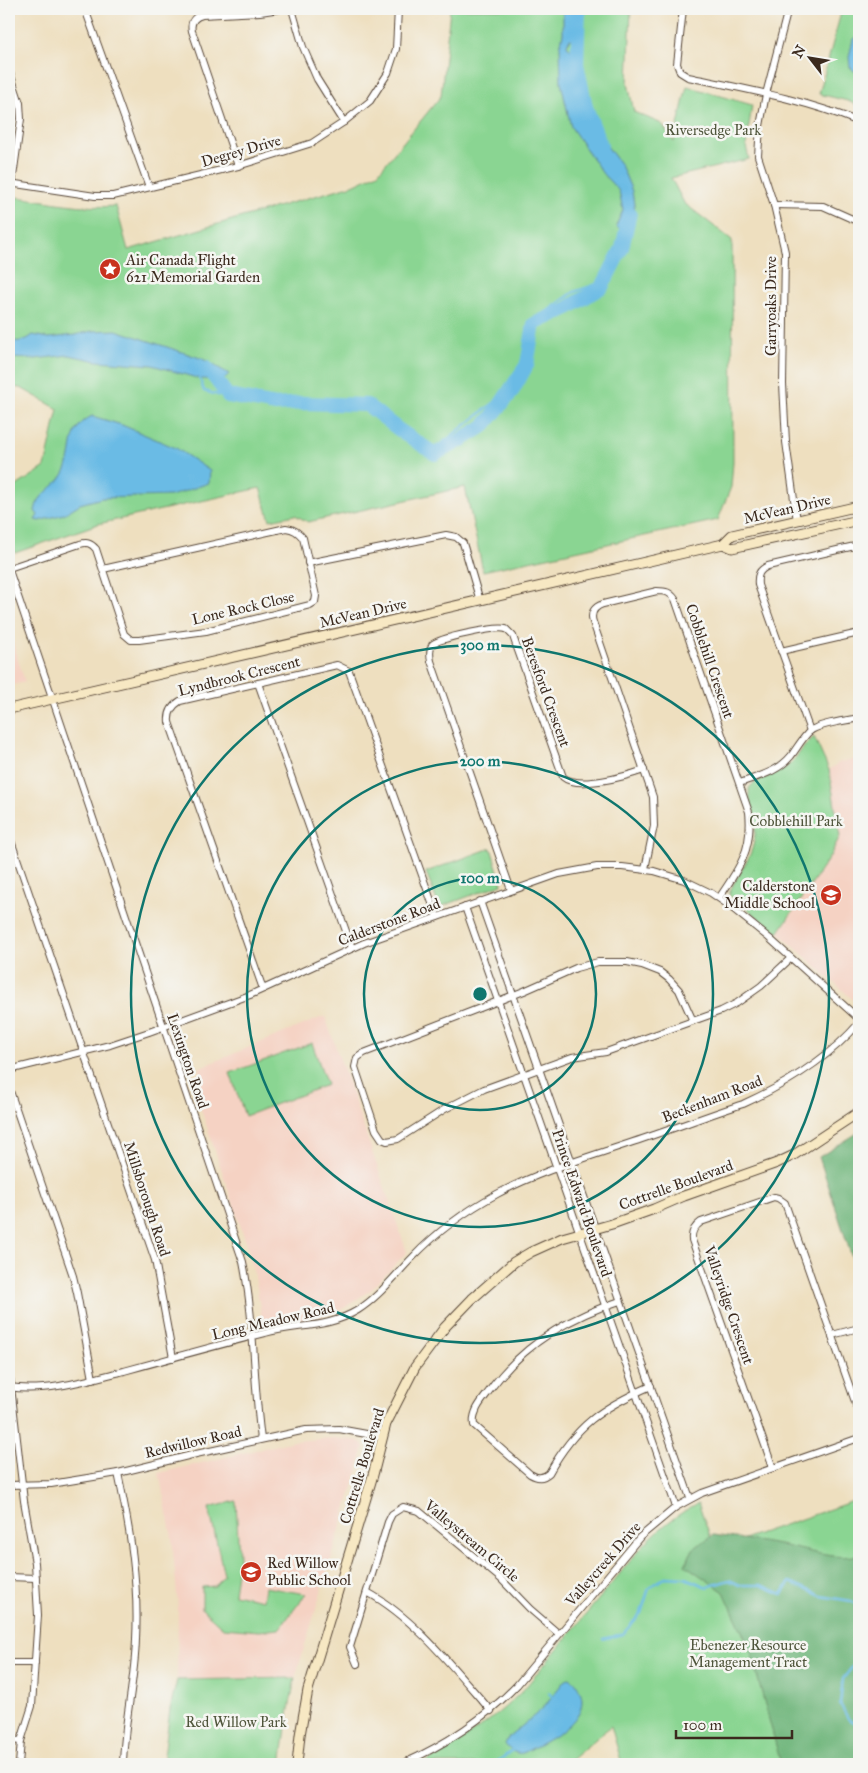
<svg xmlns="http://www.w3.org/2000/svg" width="868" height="1773" font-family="'IM FELL Great Primer',serif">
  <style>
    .built { fill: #f5d2c3 }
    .green { fill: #8ad592; stroke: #628058 }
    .forest { fill: #6fb67c; stroke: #55704d }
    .water { fill: #6abbe5; stroke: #527282 }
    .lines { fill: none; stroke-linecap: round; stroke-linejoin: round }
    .stream { stroke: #6abbe5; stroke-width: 2.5 }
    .river { stroke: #6abbe5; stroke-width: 14 }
    .street-casing { stroke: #564536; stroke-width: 8 }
    .secondary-casing { stroke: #564536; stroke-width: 11 }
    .street { stroke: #fff; stroke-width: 6 }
    .secondary { stroke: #f7e8c3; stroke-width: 9 }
    .ring { fill: none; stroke: #0f766e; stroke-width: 2.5 }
    .labels { text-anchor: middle; stroke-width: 5; stroke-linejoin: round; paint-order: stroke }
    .park-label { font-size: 15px; fill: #4f553b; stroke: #f6f6f2 }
    .street-label { font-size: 15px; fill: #3b2a1e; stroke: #f6f6f2 }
    .poi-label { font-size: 15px; fill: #3b2a1e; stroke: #f6f6f2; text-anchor: start }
    .centre { fill: #0f766e; stroke: #f6f6f2; stroke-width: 2.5 }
    .ring-label { font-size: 15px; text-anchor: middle; font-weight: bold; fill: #0f766e; stroke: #f6f6f2; stroke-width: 5; stroke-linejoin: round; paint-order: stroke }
  </style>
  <rect width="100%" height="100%" fill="#f6f6f2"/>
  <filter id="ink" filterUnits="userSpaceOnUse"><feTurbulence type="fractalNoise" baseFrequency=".02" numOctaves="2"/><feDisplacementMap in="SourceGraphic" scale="10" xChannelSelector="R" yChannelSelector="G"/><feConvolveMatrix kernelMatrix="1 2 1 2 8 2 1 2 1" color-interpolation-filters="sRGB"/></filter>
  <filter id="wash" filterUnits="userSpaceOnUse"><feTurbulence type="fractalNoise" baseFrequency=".0096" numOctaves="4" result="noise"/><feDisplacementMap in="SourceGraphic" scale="20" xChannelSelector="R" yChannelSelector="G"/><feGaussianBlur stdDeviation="1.12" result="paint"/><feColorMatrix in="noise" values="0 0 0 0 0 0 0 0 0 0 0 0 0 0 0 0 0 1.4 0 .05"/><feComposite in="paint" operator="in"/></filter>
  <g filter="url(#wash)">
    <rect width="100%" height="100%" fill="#eedfbf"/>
    <!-- built -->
    <g class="built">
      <path d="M9,630L25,682L9,686Z"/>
      <path d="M859,758V1005L779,933L829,858L840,836L829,770L840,762Z"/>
      <path d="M325,1016L407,1252L372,1289L344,1308L318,1317L266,1324L262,1321L257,1287L247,1245L190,1077L201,1073L199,1068Z"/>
      <path d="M334,1438L359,1441L364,1446L357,1473L295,1678L177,1680L178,1607L172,1538L159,1473L294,1441Z"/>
    </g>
    <!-- green -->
    <g class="green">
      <path d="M450,9H631L628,83L634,112L662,124L674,142L687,86L752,105L746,146L749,159L671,178L684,203L732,240L733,462L731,487L718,520L483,571L465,487L308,522L295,515L270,520L260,488L98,524L15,553L9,533V491L45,467L58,409L21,388L9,387V233H11L16,197C49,201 82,209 116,206L128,250L353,185L378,173L441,96Z"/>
      <path d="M842,9H859V106L848,101L819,94Z"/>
      <path d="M814,737L829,770L840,836L829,858L778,933L729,895V893C741,867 757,855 755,823C754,811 748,799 749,788C755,779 774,776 784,769C796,761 802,746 814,737Z"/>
      <path d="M491,848L502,884L440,907L438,904L426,872Z"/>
      <path d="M312,1043L327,1085L245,1116L230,1073Z"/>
      <path d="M859,1499V1764H622L611,1726L566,1764H422C461,1741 492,1722 524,1689L641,1548C657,1530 676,1515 698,1503L715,1549Z"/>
      <path d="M236,1501L239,1557L234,1594L263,1600L265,1587L306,1594L279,1629L259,1631L223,1628L202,1609V1587L215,1586L224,1575L209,1508Z"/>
      <path d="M295,1678L287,1720L282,1758L276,1764H163L170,1709L177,1680Z"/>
    </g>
    <!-- forest -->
    <g class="forest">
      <path d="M859,1132V1279L819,1157Z"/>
      <path d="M713,1535C735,1538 757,1541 779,1545C805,1549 833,1561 859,1555V1764H781L750,1649L724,1592L685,1565L693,1549Z"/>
    </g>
    <!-- water -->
    <g class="water">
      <path d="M563,9H575V37L569,40L567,45L574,54L575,84L584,115L621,165L632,191L635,211L628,229L623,233L616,226L623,210L619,191L603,174L571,127L561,83L560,46L563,34Z"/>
      <path d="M858,37L859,38L858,71H854L850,67L849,57L853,39Z"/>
      <path d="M116,330L203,359L229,374L223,380L200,379L152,365L97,361L69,355L35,359L9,358V340C19,343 25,341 33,335L49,338L75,335L92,331Z"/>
      <path d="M92,416L122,425L176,448L210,471L209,483L171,496L102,498L80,504L64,514L39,521L35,520L38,515L35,511C37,494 55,488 63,475C77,453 64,430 92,416Z"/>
      <path d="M569,1678C575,1680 577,1684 579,1689C593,1716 554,1738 535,1747C530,1749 523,1755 517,1753C512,1752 508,1748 505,1744L508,1738L542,1709L565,1680Z"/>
    </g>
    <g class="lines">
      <!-- stream -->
      <g class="stream">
        <path d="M200,379L204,391L268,409L300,401L335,399L359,403L385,418L407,439L424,447L436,448L495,402L521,363L529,332L549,310L574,292L600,283L606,274L623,233"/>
        <path d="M603,1639L623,1634L641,1613L649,1588L665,1577L685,1578L707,1587L729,1580L740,1585H761L782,1594L790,1582L821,1596L851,1601L859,1605"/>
        <path d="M859,1658L843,1679L840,1704L849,1720L859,1725"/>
        <path d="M549,1693L553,1698"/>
        <path d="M494,1764L513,1750"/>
      </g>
      <!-- river -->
      <g class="river">
        <path d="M579,9L577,64L586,107L601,146"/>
        <path d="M204,368H207L228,396L276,405L303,403L367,405L398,429L435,454L460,441L484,426L512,392L527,365L534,324L568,308L602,287L622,248L630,213"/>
      </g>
    </g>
  </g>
  <g filter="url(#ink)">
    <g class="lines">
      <!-- street casing -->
      <g class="street-casing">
        <g id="street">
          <path d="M85,9L149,187"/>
          <path d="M292,9L303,47L317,79L344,122"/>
          <path d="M683,9L677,64L680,72L688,77C745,89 806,100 859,122"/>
          <path d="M788,9L766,94L760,126L758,156L774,205L785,252L783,384L786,442L797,521"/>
          <path d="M9,70L20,103L21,119L12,184"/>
          <path d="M238,166L192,31C190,22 194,17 202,15L260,12L280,9"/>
          <path d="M9,183L95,196H113L238,166L312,143L344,122L370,101L388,73L396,49L398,9"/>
          <path d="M774,205L823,206L859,222"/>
          <path d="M308,563L446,535L456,537L463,543L480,601"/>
          <path d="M9,568L80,544C87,542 91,543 96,549L124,634L131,640H139L206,631L310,605L315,602L316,596L303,538C298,532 294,529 286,528L103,569"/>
          <path d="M9,570L243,1262C255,1321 253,1380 261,1439"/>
          <path d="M781,651L859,633"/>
          <path d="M258,683L352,948"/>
          <path d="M810,731L758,585C757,575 759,570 768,566L859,545"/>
          <path d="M740,783C759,776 778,772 791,756C797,748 803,737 810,731C821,723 846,721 859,718"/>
          <path d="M9,835L155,1260L173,1358"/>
          <path d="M645,869L654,826L653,797L593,622C590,613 594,607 603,604L657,591C666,591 670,592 675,599L749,812C753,849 739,869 719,898"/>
          <path d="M511,890L431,661C430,656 429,650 432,645C438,638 497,626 506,629L513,636L515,642L563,777C578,790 627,776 644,770"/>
          <path d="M480,901L690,1498"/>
          <path d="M465,907L676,1507"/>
          <path d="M263,989L169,722C168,712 172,706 180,701L337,665L349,671L437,917"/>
          <path d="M693,1021L679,990L669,979L660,972L642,965L627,962H598L576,968L524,991L364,1053L357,1058L355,1067L376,1130L382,1139L387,1141L398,1139L445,1109L484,1089L572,1057L606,1052L721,1011L737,1003L761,986L791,958"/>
          <path d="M9,1070L110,1045L149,1032L250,995L364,943L559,874L597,867H622L654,871L684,880L711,893L727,904L769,938L859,1019"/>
          <path d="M9,1088L73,1276L77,1293L93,1379"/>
          <path d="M620,1301C566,1318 520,1347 487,1394C480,1403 472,1413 474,1425L530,1474C537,1478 542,1479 549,1473C576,1425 601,1408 651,1386"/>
          <path d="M832,1335L859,1328"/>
          <path d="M9,1369L24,1501L35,1563L38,1615L32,1706L21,1741L19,1764"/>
          <path d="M9,1387C46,1393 88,1380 124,1371C171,1358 218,1345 265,1333C297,1324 327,1329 358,1310C380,1296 395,1275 413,1257C437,1232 467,1210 497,1194C540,1171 586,1158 633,1142C670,1130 706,1116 743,1104C787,1084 828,1059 859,1023"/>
          <path d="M773,1468L692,1240C691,1232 694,1227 701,1222L774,1197L778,1198L785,1203L859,1413"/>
          <path d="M118,1473C130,1529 139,1582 136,1639C135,1681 124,1722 123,1764"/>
          <path d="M9,1485L51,1484L118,1473L196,1454L306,1430L339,1429L383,1437"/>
          <path d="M9,1577L36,1578"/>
          <path d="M367,1592C415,1618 455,1670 491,1711"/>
          <path d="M9,1663H35"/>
          <path d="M357,1664L350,1647L388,1522L392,1514L403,1507L419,1511L501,1579L530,1609L559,1634"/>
          <path d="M9,1740L21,1741"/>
          <path d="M402,1764C445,1745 484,1719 517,1685L640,1537L676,1507L702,1493L859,1438"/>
        </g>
      </g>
      <!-- secondary casing -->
      <g class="secondary-casing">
        <g id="secondary">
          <path d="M723,544L732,548L859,520"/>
          <path d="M9,709L723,544L732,535L859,506"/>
          <path d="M297,1764L300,1735L308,1690L373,1475L386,1424L415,1367L445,1327L472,1299L514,1262L531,1252L562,1238L612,1224L654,1209L684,1196L777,1163L794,1155L859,1112"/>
        </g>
      </g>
      <!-- street -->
      <use href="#street" class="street"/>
      <!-- secondary -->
      <use href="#secondary" class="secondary"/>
    </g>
  </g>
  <!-- distance rings -->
  <g class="ring">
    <circle cx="480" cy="994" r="116"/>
    <circle cx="480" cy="994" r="233"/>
    <circle cx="480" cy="994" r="349"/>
  </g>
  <!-- icons -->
  <defs>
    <g id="sight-disc" transform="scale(1.125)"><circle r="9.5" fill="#c8321e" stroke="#f6f6f2"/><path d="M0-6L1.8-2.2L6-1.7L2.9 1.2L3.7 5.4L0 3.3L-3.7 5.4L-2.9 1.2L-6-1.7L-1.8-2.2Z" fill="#fff"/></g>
    <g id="school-disc" transform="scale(1.125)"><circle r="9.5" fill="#c8321e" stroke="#f6f6f2"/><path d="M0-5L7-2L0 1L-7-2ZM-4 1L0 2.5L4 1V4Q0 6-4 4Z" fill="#fff"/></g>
  </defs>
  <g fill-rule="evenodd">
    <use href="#sight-disc" x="110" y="269"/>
    <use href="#school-disc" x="831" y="895"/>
    <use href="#school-disc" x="251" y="1572"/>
  </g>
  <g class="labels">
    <!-- park labels -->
    <g class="park-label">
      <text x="713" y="135">Riversedge Park</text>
      <text x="796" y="826">Cobblehill Park</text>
      <text x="748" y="1650">Ebenezer Resource<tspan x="748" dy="17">Management Tract</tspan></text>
      <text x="236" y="1727">Red Willow Park</text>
    </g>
    <!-- street labels -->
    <g class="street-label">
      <text transform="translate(241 151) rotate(-16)" y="5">Degrey Drive</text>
      <text transform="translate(771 306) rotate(-90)" y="5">Garryoaks Drive</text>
      <text transform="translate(787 509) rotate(-13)" y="5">McVean Drive</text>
      <text transform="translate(243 608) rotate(-13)" y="5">Lone Rock Close</text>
      <text transform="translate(363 613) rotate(-13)" y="5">McVean Drive</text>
      <text transform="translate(710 661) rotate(71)" y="5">Cobblehill Crescent</text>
      <text transform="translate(239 676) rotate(-14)" y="5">Lyndbrook Crescent</text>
      <text transform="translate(546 692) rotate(70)" y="5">Beresford Crescent</text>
      <text transform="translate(389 922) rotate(-21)" y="5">Calderstone Road</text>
      <text transform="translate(188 1061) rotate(71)" y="5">Lexington Road</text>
      <text transform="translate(712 1099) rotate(-21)" y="5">Beckenham Road</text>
      <text transform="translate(676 1185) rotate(-20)" y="5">Cottrelle Boulevard</text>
      <text transform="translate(147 1199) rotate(72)" y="5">Millsborough Road</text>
      <text transform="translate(582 1203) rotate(71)" y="5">Prince Edward Boulevard</text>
      <text transform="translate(729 1305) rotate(71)" y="5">Valleyridge Crescent</text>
      <text transform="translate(273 1321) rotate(-13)" y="5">Long Meadow Road</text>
      <text transform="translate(193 1442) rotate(-13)" y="5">Redwillow Road</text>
      <text transform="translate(362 1466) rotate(-73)" y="5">Cottrelle Boulevard</text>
      <text transform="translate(472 1541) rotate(40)" y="5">Valleystream Circle</text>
      <text transform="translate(603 1564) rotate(-49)" y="5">Valleycreek Drive</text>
    </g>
    <!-- poi labels -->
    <g class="poi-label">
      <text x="126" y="265">Air Canada Flight<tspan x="126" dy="17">621 Memorial Garden</tspan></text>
      <text x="815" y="891" text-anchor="end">Calderstone<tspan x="815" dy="17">Middle School</tspan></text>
      <text x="267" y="1568">Red Willow<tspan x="267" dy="17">Public School</tspan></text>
    </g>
  </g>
  <circle cx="480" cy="994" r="8" class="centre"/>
  <g class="ring-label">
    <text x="480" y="650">300 m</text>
    <text x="480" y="766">200 m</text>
    <text x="480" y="883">100 m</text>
  </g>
  <!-- margin -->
  <rect width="868" height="1773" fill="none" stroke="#f6f6f2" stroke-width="30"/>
  <!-- north arrow -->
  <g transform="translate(810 58) rotate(301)" stroke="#f6f6f2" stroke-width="4" paint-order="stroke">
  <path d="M0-4L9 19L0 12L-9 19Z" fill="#3b2a1e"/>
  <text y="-8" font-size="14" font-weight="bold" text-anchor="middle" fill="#3b2a1e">N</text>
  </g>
  <!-- scale -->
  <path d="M676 1730v8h116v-8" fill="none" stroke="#3b2a1e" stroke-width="2.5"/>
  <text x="683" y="1730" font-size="15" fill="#3b2a1e" stroke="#f6f6f2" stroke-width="4" paint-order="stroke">100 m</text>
</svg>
